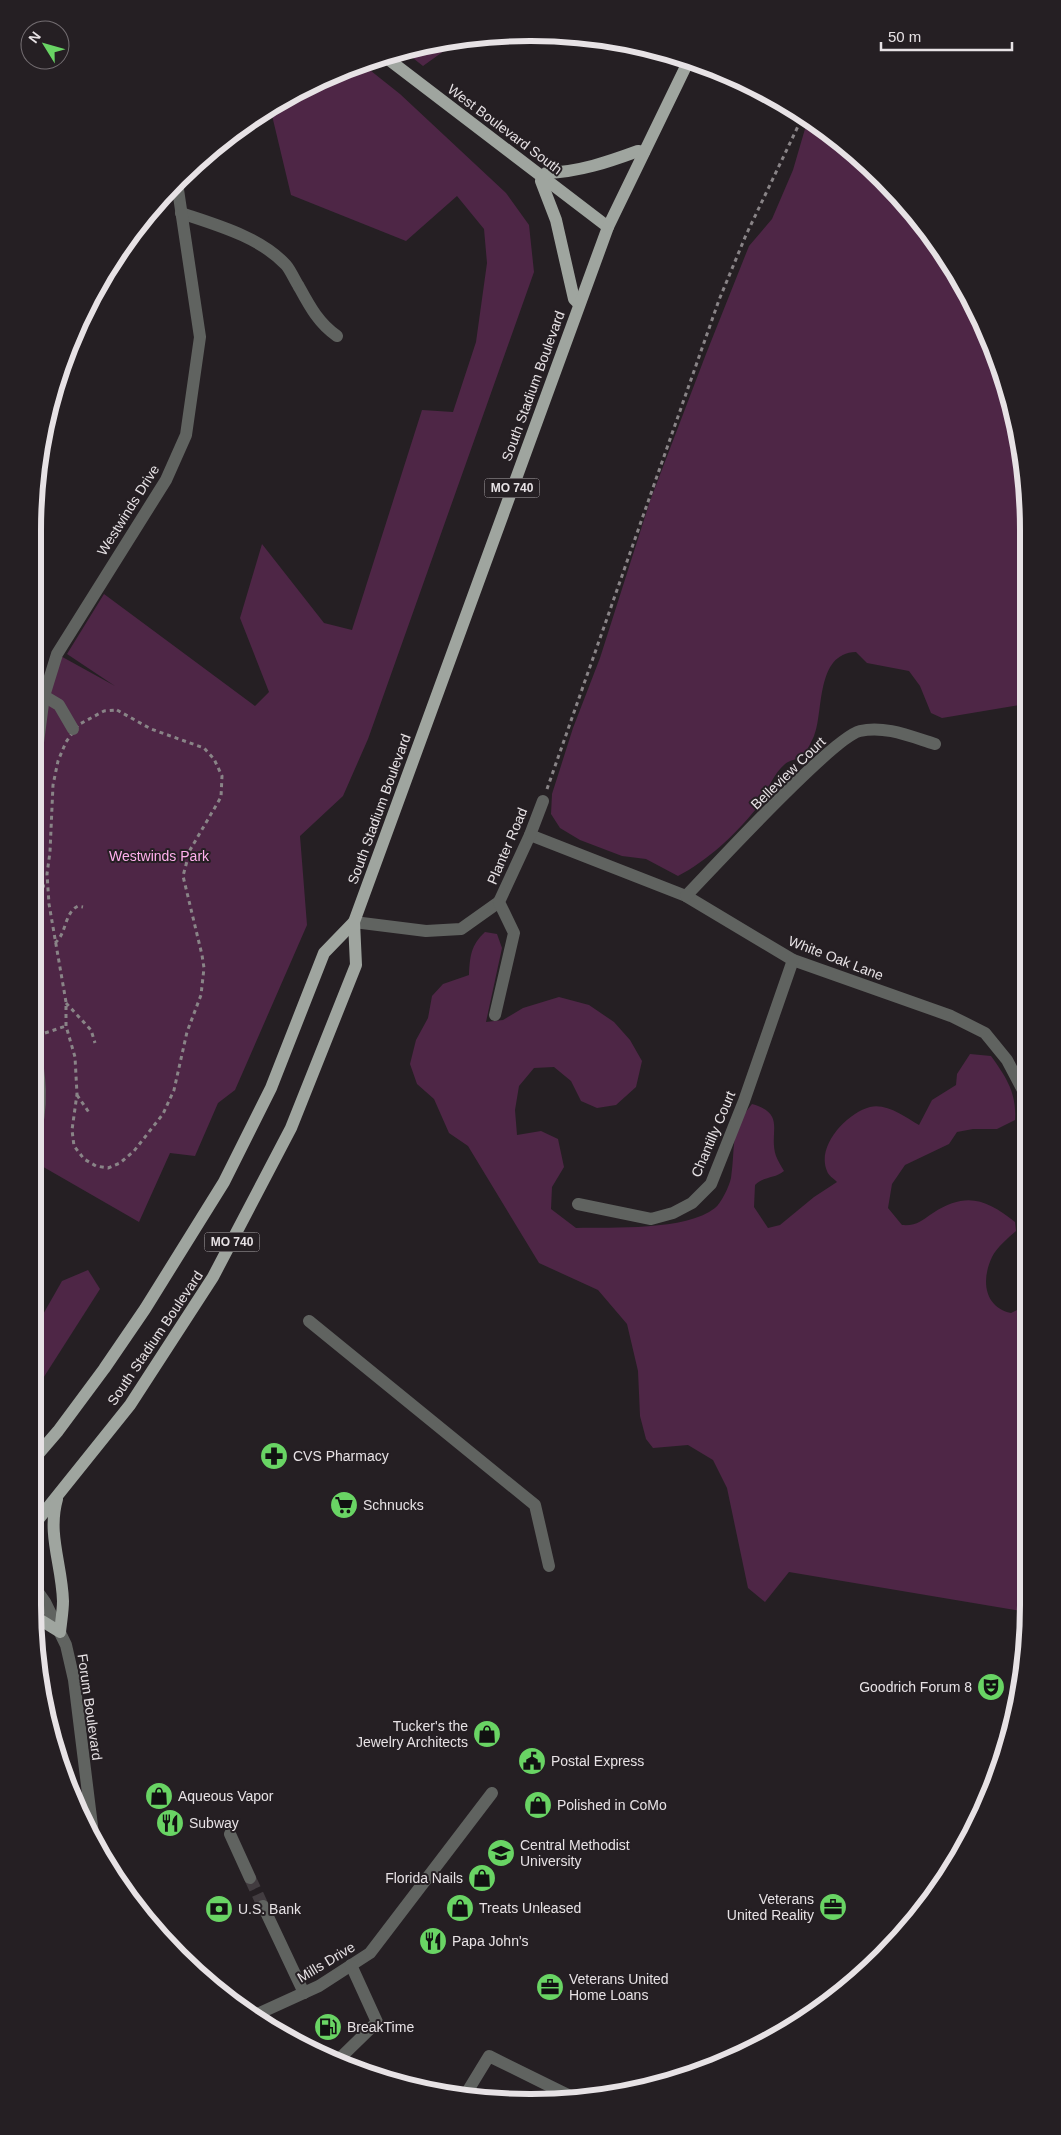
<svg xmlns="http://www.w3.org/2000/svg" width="1061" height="2135" font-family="Helvetica,sans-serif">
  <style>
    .green { fill: #4e2646 }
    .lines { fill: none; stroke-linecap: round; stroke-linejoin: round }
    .minor-tunnel { stroke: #423c40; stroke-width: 12; stroke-dasharray: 12 6; stroke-linecap: butt }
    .path { stroke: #898487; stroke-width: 3; stroke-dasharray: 4 4; stroke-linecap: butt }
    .minor { stroke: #606360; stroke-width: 12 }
    .major { stroke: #9fa59f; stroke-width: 12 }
    .labels { text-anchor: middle; stroke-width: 4; stroke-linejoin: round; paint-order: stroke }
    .shield { fill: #251f23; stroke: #ada8ab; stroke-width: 1 }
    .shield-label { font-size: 12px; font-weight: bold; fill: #e7e2e5 }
    .street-label { font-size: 14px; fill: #e7e2e5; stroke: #251f23 }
    .park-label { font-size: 14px; fill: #ffb0ed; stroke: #251f23 }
    .poi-label { font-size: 14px; fill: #e7e2e5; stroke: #251f23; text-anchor: start }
    .rim { fill: none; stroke: #e7e2e5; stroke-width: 6 }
  </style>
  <rect width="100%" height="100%" fill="#251f23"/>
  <!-- green -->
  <g class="green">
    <path d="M518,35L497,44L462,38L423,66L404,51L465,37Z"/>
    <path d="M361,63L400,94L506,193L529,225L534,272L368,739L343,796L300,836L307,925L235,1090L218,1103L195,1156L170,1153L139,1222L33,1161V1142L38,1128L33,1037V781L57,654L115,686L67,654L104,594L255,706L269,692L240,618L262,544L324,623L352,630L422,410L453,412L476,342L487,263L484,229L457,196L406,241L291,195L270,107L281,99Z"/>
    <path d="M807,122L859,156L944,254L991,340L1024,466L1025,701L1019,705L942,718L931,713L920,686L909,671L867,663L856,652C815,653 824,713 814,736C811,742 807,752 802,756C797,760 789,760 785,764C771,776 766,796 756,809C735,835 707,861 678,876L646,859L622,856L580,840L560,828L551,814L552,794L573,728L600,658L650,501L706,354L749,246L772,219L793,170Z"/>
    <path d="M485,932L497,934L502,948L486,1022L503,1020L523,1008L559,997L589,1005L614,1022L630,1040L642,1061L636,1087L616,1105L597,1108L581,1101L571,1081L554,1067L534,1068L519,1086L515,1110L517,1135L541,1131L558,1139L564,1167L552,1187L551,1209L576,1228C612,1227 686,1231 715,1208C721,1203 729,1187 731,1178C736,1145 729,1132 752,1104C787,1114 768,1132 776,1156C778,1161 781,1166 784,1171C774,1179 764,1176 755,1185L754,1207L768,1228L780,1225L814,1197L837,1182C834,1179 828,1175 827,1171C816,1146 847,1113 870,1107C887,1103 905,1117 919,1125L932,1100L956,1085L957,1074L970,1054L991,1056C1006,1077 1017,1093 1015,1120L997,1129H973L957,1132L949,1144L905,1165L892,1184L888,1208L902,1225C917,1226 921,1221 933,1213C967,1191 987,1200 1015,1222L1016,1231C1008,1238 997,1247 992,1257C981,1280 984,1307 1011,1313L1017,1310L1024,1293H1027V1612L789,1572L765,1602L748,1588L727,1488L713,1460L688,1445L653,1448L646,1439L640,1416L638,1371L627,1324L598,1290L539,1263L468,1146L449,1133L434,1099L417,1084L410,1064L416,1040L428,1018L432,996L443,984L469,975C470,956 471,945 485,932Z"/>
    <path d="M88,1270L100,1289L33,1394V1332L62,1281Z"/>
  </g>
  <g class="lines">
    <!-- minor-tunnel -->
    <path class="minor-tunnel" d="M250,1878L263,1906"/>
    <!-- path -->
    <g class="path">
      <path d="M117,710L151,729L204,748L214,759L222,776L221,797L190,850L183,876L202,955L204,968L201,995L187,1032L174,1090L163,1114L134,1151L120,1163L108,1168L96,1166L84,1159L74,1146L72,1130L77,1094L75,1057L66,1026V1002L49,904L47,874L50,852L53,785L58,761L66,742L78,725L104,711Z"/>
      <path d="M547,789L719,300L746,235L801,120"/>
      <path d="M33,886H48"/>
      <path d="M55,943C67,933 64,913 78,906L83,907"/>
      <path d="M66,1003L91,1030L95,1043"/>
      <path d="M45,1033L66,1026"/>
      <path d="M77,1095L90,1114"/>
    </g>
    <!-- minor -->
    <g class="minor">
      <path d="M181,213C217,225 260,237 286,265C291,271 294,279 298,285C309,305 318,323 337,336"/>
      <path d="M44,696L59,705L73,729"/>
      <path d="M33,781L44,696L57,654L166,480L186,435L200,337L177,183"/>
      <path d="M530,835L686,896L793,960L951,1016L985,1033L1007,1060L1026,1096"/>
      <path d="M686,896C713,868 833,737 860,731C885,725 912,737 935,744"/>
      <path d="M354,922L426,931L461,929L499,902"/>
      <path d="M495,1015L514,933L499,902L530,835L543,801"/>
      <path d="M33,1142C44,1106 40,1074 33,1037"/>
      <path d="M578,1204L651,1219L673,1213L692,1203L711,1184L744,1101L793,960"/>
      <path d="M309,1321L535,1505L549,1566"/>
      <path d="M33,1585L45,1602L66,1645L74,1680L94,1842"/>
      <path d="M230,1834L250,1878"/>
      <path d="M263,1906L304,1993"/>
      <path d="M251,2017L319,1986L370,1953L492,1793"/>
      <path d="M336,2062L377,2022L351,1965"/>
      <path d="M464,2097L489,2056L576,2099"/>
    </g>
    <!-- major -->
    <g class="major">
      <path d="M384,56L608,227"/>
      <path d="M579,304L574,299L556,220L541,181L546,173C579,172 608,162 638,151L644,152"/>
      <path d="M33,1460L58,1431L104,1369L145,1309L224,1182L271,1088L324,953L354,922"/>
      <path d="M33,1526L130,1405L213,1277L291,1128L356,965L354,922L608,227L689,60"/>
      <path d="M34,1616L60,1632C61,1622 63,1611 63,1601C62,1565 47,1534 57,1499"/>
    </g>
  </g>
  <!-- icons -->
  <defs>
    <g id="pharmacy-disc" transform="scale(1.4375)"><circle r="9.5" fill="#69d464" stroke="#251f23"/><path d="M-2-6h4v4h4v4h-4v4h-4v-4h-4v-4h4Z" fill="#111"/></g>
    <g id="supermarket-disc" transform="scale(1.4375)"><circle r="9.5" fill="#69d464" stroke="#251f23"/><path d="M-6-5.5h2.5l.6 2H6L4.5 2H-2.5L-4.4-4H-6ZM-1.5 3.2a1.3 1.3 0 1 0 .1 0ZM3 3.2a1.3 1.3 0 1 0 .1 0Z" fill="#111"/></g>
    <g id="theatre-disc" transform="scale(1.4375)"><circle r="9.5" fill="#69d464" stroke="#251f23"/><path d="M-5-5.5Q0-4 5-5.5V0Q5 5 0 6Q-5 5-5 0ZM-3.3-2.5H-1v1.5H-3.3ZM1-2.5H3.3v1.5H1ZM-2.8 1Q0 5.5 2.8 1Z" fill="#111"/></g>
    <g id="shop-disc" transform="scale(1.4375)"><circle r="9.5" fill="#69d464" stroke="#251f23"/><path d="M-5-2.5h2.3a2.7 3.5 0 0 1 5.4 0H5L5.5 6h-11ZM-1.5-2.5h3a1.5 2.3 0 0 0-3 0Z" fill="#111"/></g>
    <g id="civic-disc" transform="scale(1.4375)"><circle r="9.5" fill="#69d464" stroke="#251f23"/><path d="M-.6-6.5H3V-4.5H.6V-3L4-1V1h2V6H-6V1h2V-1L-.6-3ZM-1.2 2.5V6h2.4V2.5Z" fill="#111"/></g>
    <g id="restaurant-disc" transform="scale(1.4375)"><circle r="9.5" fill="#69d464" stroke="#251f23"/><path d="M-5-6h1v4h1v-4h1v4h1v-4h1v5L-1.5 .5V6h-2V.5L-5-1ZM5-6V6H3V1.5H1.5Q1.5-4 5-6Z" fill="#111"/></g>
    <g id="university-disc" transform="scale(1.4375)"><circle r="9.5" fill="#69d464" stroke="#251f23"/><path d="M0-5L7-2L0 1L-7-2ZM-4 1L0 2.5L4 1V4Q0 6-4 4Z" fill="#111"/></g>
    <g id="office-disc" transform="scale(1.4375)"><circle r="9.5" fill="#69d464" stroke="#251f23"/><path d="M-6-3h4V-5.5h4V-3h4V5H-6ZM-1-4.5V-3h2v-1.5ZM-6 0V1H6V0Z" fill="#111"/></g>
    <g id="bank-disc" transform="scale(1.4375)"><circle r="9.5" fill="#69d464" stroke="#251f23"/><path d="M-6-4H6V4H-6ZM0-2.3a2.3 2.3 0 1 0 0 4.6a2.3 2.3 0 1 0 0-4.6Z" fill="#111"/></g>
    <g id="fuel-disc" transform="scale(1.4375)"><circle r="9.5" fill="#69d464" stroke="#251f23"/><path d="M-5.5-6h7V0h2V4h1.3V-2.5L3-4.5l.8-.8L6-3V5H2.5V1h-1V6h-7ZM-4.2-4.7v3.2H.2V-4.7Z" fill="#111"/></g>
  </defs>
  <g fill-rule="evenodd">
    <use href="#pharmacy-disc" x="274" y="1456"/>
    <use href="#supermarket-disc" x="344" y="1505"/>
    <use href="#theatre-disc" x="991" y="1687"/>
    <use href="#shop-disc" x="487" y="1734"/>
    <use href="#civic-disc" x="532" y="1761"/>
    <use href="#shop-disc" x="159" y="1796"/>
    <use href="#shop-disc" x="538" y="1805"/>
    <use href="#restaurant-disc" x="170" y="1823"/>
    <use href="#university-disc" x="501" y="1853"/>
    <use href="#shop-disc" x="482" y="1878"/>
    <use href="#office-disc" x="833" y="1907"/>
    <use href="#shop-disc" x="460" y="1908"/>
    <use href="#bank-disc" x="219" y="1909"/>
    <use href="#restaurant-disc" x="433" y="1941"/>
    <use href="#office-disc" x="550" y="1987"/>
    <use href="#fuel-disc" x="328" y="2027"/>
  </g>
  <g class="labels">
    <!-- shield labels -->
    <g class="shield">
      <rect x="484.5" y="478.5" width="55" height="19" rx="4"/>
      <rect x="204.5" y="1232.5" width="55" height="19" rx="4"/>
    </g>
    <g class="shield-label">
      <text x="512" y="492">MO 740</text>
      <text x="232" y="1246">MO 740</text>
    </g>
    <!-- street labels -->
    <g class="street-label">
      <text transform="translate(505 129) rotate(37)" y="5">West Boulevard South</text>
      <text transform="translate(533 386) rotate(-70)" y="5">South Stadium Boulevard</text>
      <text transform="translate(128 510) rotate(-58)" y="5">Westwinds Drive</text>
      <text transform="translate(788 773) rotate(-44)" y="5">Belleview Court</text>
      <text transform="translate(379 809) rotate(-70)" y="5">South Stadium Boulevard</text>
      <text transform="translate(507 846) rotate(-67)" y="5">Planter Road</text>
      <text transform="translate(836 958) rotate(21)" y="5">White Oak Lane</text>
      <text transform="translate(713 1134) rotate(-67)" y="5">Chantilly Court</text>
      <text transform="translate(155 1338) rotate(-56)" y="5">South Stadium Boulevard</text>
      <text transform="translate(90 1707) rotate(82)" y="5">Forum Boulevard</text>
      <text transform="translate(326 1962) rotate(-31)" y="5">Mills Drive</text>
    </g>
    <!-- park labels -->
    <g class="park-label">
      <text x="159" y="861">Westwinds Park</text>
    </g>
    <!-- poi labels -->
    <g class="poi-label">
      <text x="293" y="1461">CVS Pharmacy</text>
      <text x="363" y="1510">Schnucks</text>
      <text x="972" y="1692" text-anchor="end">Goodrich Forum 8</text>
      <text x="468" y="1731" text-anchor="end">Tucker's the<tspan x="468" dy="16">Jewelry Architects</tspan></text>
      <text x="551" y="1766">Postal Express</text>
      <text x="178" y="1801">Aqueous Vapor</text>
      <text x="557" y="1810">Polished in CoMo</text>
      <text x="189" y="1828">Subway</text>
      <text x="520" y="1850">Central Methodist<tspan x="520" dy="16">University</tspan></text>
      <text x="463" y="1883" text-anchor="end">Florida Nails</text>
      <text x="814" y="1904" text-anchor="end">Veterans<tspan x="814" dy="16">United Reality</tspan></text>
      <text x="479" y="1913">Treats Unleased</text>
      <text x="238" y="1914">U.S. Bank</text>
      <text x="452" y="1946">Papa John's</text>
      <text x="569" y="1984">Veterans United<tspan x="569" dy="16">Home Loans</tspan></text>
      <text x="347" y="2032">BreakTime</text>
    </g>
  </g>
  <!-- crop -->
  <path d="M0 0H1061V2135H0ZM530 41H531A489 489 0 0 1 1020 530V1605A489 489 0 0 1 531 2094H530A489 489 0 0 1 41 1605V530A489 489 0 0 1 530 41Z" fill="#251f23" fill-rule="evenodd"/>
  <path class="rim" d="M530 41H531A489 489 0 0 1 1020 530V1605A489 489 0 0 1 531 2094H530A489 489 0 0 1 41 1605V530A489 489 0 0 1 530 41Z"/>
  <!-- north arrow -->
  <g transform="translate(45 45) rotate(307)"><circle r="24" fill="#251f23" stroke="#736d71"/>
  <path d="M0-4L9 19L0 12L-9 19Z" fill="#69d464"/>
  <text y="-8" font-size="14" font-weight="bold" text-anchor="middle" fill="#e7e2e5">N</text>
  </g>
  <!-- scale -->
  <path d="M881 42v8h131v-8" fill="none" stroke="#e7e2e5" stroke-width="2.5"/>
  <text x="888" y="42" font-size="15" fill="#e7e2e5" stroke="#251f23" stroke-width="4" paint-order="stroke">50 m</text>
</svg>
